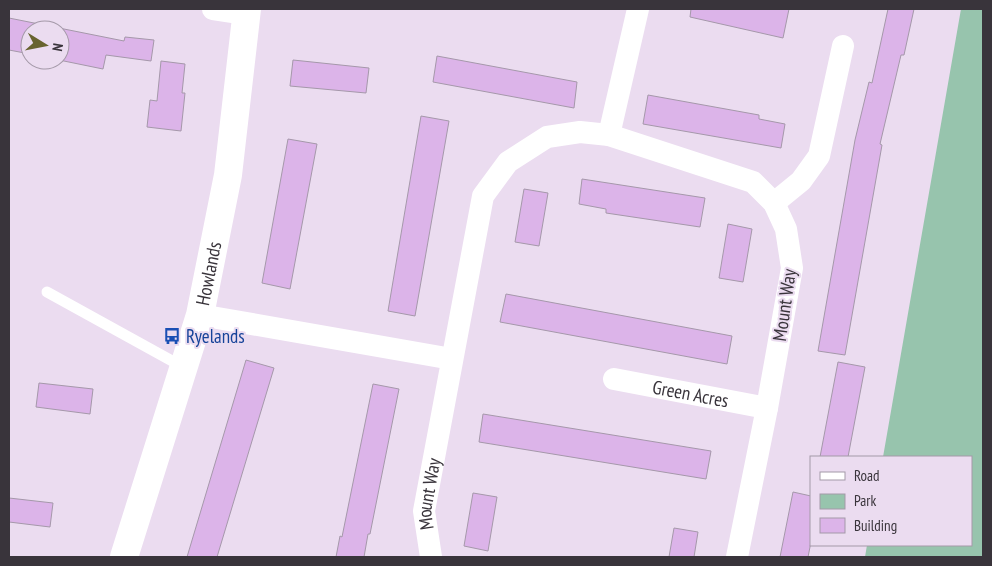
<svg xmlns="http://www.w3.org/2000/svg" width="992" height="566" font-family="'PT Sans Narrow',sans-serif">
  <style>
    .green { fill: #97c4ad }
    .building { fill: #dcb4e9; stroke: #a598aa }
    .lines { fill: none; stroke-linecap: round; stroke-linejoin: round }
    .service { stroke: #fff; stroke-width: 11 }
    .minor { stroke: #fff; stroke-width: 22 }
    .tertiary { stroke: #fff; stroke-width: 28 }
    .labels { text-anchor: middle; stroke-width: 4; stroke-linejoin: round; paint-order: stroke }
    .street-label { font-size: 19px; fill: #39343b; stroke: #ebdcf0 }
    .transit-label { font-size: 19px; fill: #164399; stroke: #ebdcf0; text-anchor: start }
  </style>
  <rect width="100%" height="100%" fill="#ebdcf0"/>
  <!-- green -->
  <path class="green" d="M961,9H983V557H865L867,545H971V457H883Z"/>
  <!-- building -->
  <g class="building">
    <path d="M691,9H789L783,38L690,17Z"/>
    <path d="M888,9H914L904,55H901L880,144L882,145L845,355L818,351L855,140L869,82L872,83Z"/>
    <path d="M9,18L124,41L125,37L154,40L151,61L106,55L103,69L59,60H60V30H30V54L9,50Z"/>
    <path d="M437,56L577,82L574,108L433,82Z"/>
    <path d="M293,60L369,68L366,93L290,86Z"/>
    <path d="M161,61L185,64L182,93H185L181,131L147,127L150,100L157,101Z"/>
    <path d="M648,95L759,115V119L785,124L781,148L643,124Z"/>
    <path d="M421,116L449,121L415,316L388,311Z"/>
    <path d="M288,139L317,144L290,289L262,283Z"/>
    <path d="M582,179L705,198L700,227L606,213V209L579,204Z"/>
    <path d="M524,189L548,193L539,246L515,242Z"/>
    <path d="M728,224L752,229L743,282L719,278Z"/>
    <path d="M506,294L732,336L727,364L500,322Z"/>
    <path d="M246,360L274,368L217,557H187Z"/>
    <path d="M838,362L865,367L848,457H820Z"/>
    <path d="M39,383L93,389L90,414L36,407Z"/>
    <path d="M373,384L399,389L370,534H368L364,557H336L340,536L342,537Z"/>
    <path d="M483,414L711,451L706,479L479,442Z"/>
    <path d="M793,492L811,496V542L808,557H780Z"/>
    <path d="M473,493L497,497L488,551L464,546Z"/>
    <path d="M9,498L53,503L50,527L9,522Z"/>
    <path d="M674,528L698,532L694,557H669Z"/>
  </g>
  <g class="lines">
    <!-- service -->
    <path class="service" d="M47,292L183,367"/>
    <!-- minor -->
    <g class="minor">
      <path d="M213,9L246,14"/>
      <path d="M609,135L638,9"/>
      <path d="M774,203L801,181L819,156L843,46"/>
      <path d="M200,315L452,359"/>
      <path id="s1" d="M614,379L767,408"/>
      <path id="s2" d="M431,557L424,511L483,196L508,162L547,137L580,132L609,135L753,182L774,203L786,229L792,268L767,408L737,557"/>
    </g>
    <!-- tertiary -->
    <path class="tertiary" id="s3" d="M124,557L200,315L228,175L247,9"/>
  </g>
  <!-- icons -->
  <defs>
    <g id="bus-bare" transform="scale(1.35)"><path d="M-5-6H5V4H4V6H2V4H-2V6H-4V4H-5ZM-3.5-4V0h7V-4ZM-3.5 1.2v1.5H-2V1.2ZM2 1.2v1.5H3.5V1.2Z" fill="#1a4fb4" stroke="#ebdcf0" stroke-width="2.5" paint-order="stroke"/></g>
  </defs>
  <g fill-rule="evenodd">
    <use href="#bus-bare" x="172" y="336"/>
  </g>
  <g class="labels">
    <!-- street labels -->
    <g class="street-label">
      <text dy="7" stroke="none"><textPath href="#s3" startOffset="296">Howlands</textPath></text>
      <text transform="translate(784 305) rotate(-82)" y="7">Mount Way</text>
      <text dy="7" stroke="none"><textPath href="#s1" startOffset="78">Green Acres</textPath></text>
      <text dy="7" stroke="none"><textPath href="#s2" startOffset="64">Mount Way</textPath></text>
    </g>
    <!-- transit labels -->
    <g class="transit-label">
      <text x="186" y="343">Ryelands</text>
    </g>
  </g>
  <!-- border -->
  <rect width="992" height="566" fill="none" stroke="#39343b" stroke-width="20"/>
  <!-- legend -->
  <rect x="810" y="456" width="162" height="90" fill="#ebdcf0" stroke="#a499a8"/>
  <rect x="820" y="472" width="25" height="8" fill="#ffffff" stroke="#a499a8"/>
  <text x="854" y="481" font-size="15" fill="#39343b">Road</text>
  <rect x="820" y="494" width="25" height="15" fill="#97c4ad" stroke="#a499a8"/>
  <text x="854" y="506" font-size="15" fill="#39343b">Park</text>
  <rect x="820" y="518" width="25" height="15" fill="#dcb4e9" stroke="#a499a8"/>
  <text x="854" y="531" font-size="15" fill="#39343b">Building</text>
  <!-- north arrow -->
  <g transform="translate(45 45) rotate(100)"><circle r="24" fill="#ebdcf0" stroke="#a499a8"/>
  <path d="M0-4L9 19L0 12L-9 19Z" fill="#68632f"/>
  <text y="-8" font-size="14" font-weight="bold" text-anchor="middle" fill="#39343b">N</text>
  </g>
</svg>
